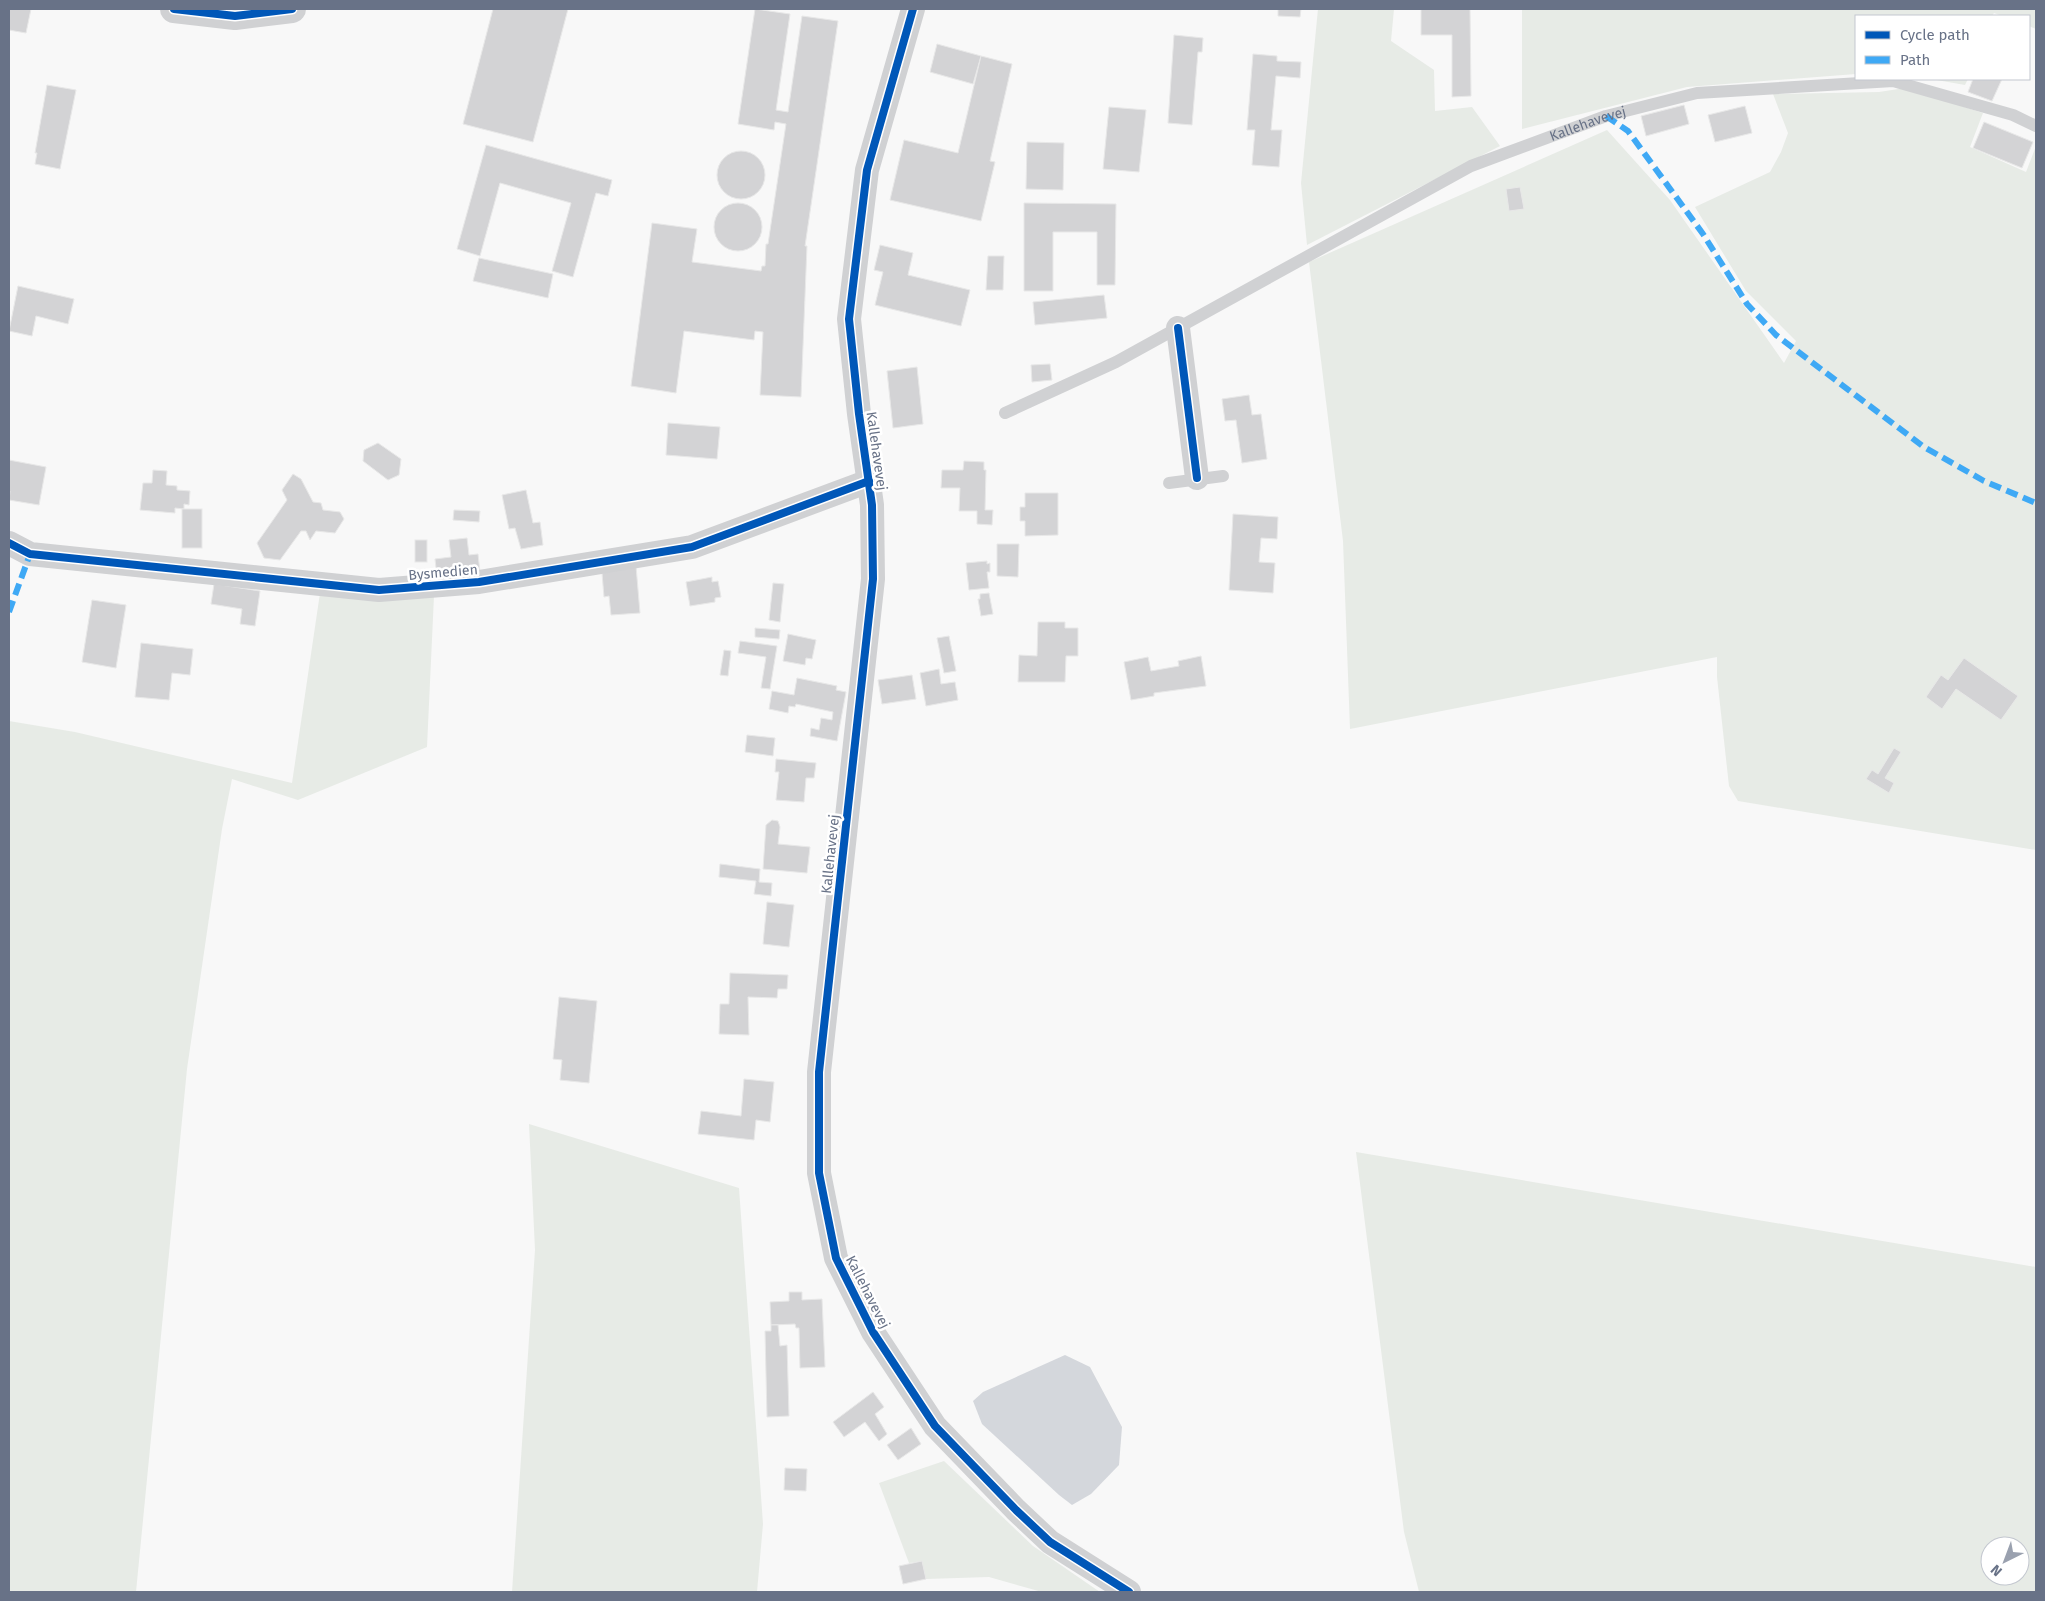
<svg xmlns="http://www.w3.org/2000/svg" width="2045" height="1601" font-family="'Fira Sans',sans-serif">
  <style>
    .green { fill: #e7ebe6; fill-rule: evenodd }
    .water { fill: #d4d7dc }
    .building { fill: #d3d3d5; stroke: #e8e8e8 }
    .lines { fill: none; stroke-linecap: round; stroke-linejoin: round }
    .service { stroke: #d0d1d3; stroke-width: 12 }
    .minor { stroke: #d0d1d3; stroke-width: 24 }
    .tertiary { stroke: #d0d1d3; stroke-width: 28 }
    .quiet { stroke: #3fa9f5; stroke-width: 6; stroke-dasharray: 12 6; stroke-linecap: butt }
    .cycleway-casing { stroke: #fff; stroke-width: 11 }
    .cycleway { stroke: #0057b8; stroke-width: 8 }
    .labels { text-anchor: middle; stroke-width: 5; stroke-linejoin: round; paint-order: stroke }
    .street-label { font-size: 14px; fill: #687287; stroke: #fff }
  </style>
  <rect width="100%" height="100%" fill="#f8f8f8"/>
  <!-- green -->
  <g class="green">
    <path d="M1318,9H1394L1391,41L1434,70L1435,111L1472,107L1500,146L1307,245L1301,183Z"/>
    <path d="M1522,9H2036V29L2029,26V16H2002L1994,13L1992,16H1856V74L1687,87L1522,129Z"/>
    <path d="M1931,79H1968L1965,85Z"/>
    <path d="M1905,88L1983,113L1970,147L2026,172L2036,146V850L1738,801L1729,786L1717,677V657L1350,729L1343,541L1309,262L1607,130L1670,200L1784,363L1796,341L1746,291L1695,207L1770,172L1781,152L1788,133L1773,94L1879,92Z"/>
    <path d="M320,593L434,596L427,747L298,800L232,779L222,829L187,1069L136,1592H9V721L75,732L292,783Z"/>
    <path d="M529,1124L739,1188L763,1524L757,1592H512L535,1250Z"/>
    <path d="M1356,1152L2036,1267V1592H1419L1404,1532ZM1990,1546H2020V1576H1990Z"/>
    <path d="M944,1461L1033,1546L1100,1592H1042L989,1577L926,1579L922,1561L909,1563L879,1483Z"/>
  </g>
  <!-- water -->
  <path class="water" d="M1065,1355L1090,1367L1122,1427L1119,1465L1091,1494L1072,1505L1059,1495L982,1424L973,1401L983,1392Z"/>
  <!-- building -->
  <g class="building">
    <path d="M9,9H31L26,33L9,30Z"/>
    <path d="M493,9H568L533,142L463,124Z"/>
    <path d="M755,9L790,14L776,110L788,112L802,16L838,21L805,246H807L801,397L760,395L763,332L755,331L754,340L684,331L676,393L631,386L652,223L697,229L692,262L761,271L762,266H765L766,244H768L786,124L775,122L774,130L738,124Z"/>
    <path d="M1278,9H1301L1300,17L1278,16Z"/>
    <path d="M1421,9H1470L1471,96L1452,97V35H1421Z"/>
    <path d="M1174,35L1203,38L1202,52H1198L1192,125L1168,123Z"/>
    <path d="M937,44L981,56L973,84L930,72Z"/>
    <path d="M1253,54L1277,56V61L1301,62L1300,78L1276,76L1271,130H1282L1279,167L1252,165L1255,130H1247Z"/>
    <path d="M981,56L1012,64L990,161L995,162L981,221L890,200L904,140L958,153Z"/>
    <path d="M1973,79H2002L1992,101L1968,92Z"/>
    <path d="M47,85L76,90L60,169L35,164L37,153H35Z"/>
    <path d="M1684,105L1689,124L1646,136L1641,116Z"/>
    <path d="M1745,106L1752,133L1715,142L1708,115Z"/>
    <path d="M1109,107L1146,110L1139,172L1103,169Z"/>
    <path d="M1984,122L2033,142L2022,168L1973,148Z"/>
    <path d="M1027,142L1064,143L1063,190L1026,189Z"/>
    <path d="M486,145L612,180L608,196L596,193L573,277L552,271L571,203L500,183L480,256L457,249Z"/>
    <circle cx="741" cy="175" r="24"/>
    <path d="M1520,187L1524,209L1509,211L1506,189Z"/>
    <path d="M1024,203L1116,204L1115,285H1097V232H1053V291H1024Z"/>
    <circle cx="738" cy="227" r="24"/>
    <path d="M880,245L913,253L908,275L970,290L961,326L875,305L883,272L874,270Z"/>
    <path d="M988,256H1004L1003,290H986Z"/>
    <path d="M479,258L553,274L548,298L473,281Z"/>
    <path d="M18,286L74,299L68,324L36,316L32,336L9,331Z"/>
    <path d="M1104,295L1107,318L1035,325L1033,302Z"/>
    <path d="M1050,364L1052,380L1032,382L1031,365Z"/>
    <path d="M917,367L923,424L893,428L887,371Z"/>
    <path d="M1249,395L1252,415L1261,414L1267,459L1242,463L1236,420L1225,421L1222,399Z"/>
    <path d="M668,423L720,427L717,459L666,455Z"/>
    <path d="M378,443L401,459L399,475L388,480L363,461L364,450Z"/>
    <path d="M9,460L46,467L39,505L9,500L10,491H9Z"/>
    <path d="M964,461L984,462V470H986L985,510H993L992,525L977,524V511H959L960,488H941L942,470H963Z"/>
    <path d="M153,470L167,471L166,485L177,486V490L190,491L189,505L184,504V509L175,508V513L140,510L143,483H152Z"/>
    <path d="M293,474L301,479L313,502L321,503L323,510L340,512L344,519L335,533L316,531L310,540L306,531H301L280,560L264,558L257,543L287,500L282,490Z"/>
    <path d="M526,490L533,523L540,522L543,545L521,549L515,528L509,529L502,495Z"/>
    <path d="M1025,493H1058V535L1025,536V521H1020V507H1025Z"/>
    <rect x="182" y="509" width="20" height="39"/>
    <path d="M454,510L480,511L479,522L453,520Z"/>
    <path d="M1233,514L1278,517L1277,539L1261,538L1259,562L1275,563L1273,593L1229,590Z"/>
    <path d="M467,538L469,555L478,554L480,572L437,577L435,559L451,557L449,540Z"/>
    <rect x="415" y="540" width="12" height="22"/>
    <path d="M997,544H1019L1018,577L997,576Z"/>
    <path d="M987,561V564L990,563V572H987L989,588L969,590L966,563Z"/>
    <path d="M636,566L640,613L611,615L609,596L604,597L602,573Z"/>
    <path d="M712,577V582L718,581L721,597L715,598V602L690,606L686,582Z"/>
    <path d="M773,583L784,584L780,622L769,620Z"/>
    <path d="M214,584L260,591L255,626L240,624L242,609L211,604Z"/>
    <path d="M989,593L993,614L981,616L978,599H980V594Z"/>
    <path d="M92,600L126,605L116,668L82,662Z"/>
    <path d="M1038,622H1065V628H1078V656H1066L1065,682H1018L1019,655L1037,656Z"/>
    <path d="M755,628L780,630L779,639L755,637Z"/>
    <path d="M788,634L816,640L812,659L806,658L805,665L783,661Z"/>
    <path d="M949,636L956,671L944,673L937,638Z"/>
    <path d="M740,641L777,646L770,689L761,688L766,657L738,653Z"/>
    <path d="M141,643L193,649L190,675L172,673L169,700L135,697Z"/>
    <path d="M724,650L731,651L728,676L720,675Z"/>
    <path d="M1201,656L1206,686L1154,693V696L1131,700L1124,662L1148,657L1151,671L1179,666L1178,661Z"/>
    <path d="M1964,658L2018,696L2001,720L1956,689L1942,709L1926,697L1941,675L1948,680Z"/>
    <path d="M939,669L941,684L955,682L958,700L926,706L920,673Z"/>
    <path d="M912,675L916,699L882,704L878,680Z"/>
    <path d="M797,678L837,686L836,690L846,692L837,741L810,736L811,728L819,730L821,718L832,720L833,712L796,704L795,707L789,706L788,713L769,709L772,691L794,695Z"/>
    <path d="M747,735L775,738L773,756L745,752Z"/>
    <path d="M1894,748L1901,752L1885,778L1894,783L1889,793L1866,779L1872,770L1878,774Z"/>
    <path d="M776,759L816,763L814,778H806L804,802L776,800L779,772H775Z"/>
    <path d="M772,820L778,821L780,827L778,844L810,847L807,873L763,869L766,825Z"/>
    <path d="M720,864L760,869L759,882L772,883L771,896L754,894L756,881L719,877Z"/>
    <path d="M767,902L794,905L789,947L763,944Z"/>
    <path d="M730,973L788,975L787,989H778L777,998L748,997L749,1035L719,1034L720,1004H729Z"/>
    <path d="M559,997L597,1001L589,1083L560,1080L562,1060L553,1059Z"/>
    <path d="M744,1079L774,1082L770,1122L756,1120L754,1140L698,1134L701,1111L741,1116Z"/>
    <path d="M789,1292H802V1300L822,1299L825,1367L800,1368L799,1328H796L795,1324L771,1325L770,1302L789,1301Z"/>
    <path d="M771,1325H778L780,1346L787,1345L789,1416L767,1417L765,1331H771Z"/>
    <path d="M873,1392L884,1407L875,1414L887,1434L879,1441L865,1422L844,1437L833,1422Z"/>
    <path d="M911,1428L921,1444L898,1460L887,1445Z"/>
    <path d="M785,1468L807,1469L806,1491L784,1490Z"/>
    <path d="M922,1561L926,1579L903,1584L899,1566Z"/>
  </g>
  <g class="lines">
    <!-- service -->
    <g class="service">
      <path id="s1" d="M1005,413L1116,362L1471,166L1606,116L1697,93L1893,81L2013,115L2036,126"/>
      <path d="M1169,483L1223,476"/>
    </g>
    <!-- minor -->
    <g class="minor">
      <path d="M913,9L867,170L849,319L859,414L872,505L873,579L819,1072V1173L836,1258L873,1332L935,1426L1016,1510L1050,1542L1129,1592"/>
      <path d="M1178,328L1197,478"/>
      <path d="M9,543L30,554L379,590L479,582L692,547L869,481"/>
    </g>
    <!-- tertiary -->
    <path class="tertiary" d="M174,9L235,16L292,9"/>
    <!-- quiet -->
    <g class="quiet">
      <path d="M1606,116L1628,131L1703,234L1747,304L1776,335L1924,447L1984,481L2036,503"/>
      <path d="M9,612L30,554"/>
    </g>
    <!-- cycleway casing -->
    <g class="cycleway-casing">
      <g id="cycleway">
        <path d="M174,9L235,16L292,9"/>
        <path d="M913,9L867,170L849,319L859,414L872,505L873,579L819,1072V1173L836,1258L873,1332L935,1426L1016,1510L1050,1542L1129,1592"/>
        <path d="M1178,328L1197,478"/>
        <path d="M9,543L30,554L379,590L479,582L692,547L869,481"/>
      </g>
    </g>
    <!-- cycleway -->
    <use href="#cycleway" class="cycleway"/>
  </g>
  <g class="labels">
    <!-- street labels -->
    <g class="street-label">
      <text dy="5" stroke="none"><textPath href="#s1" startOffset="652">Kallehavevej</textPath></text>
      <text transform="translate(877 451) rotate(82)" y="5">Kallehavevej</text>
      <text transform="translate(443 572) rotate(-5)" y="5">Bysmedien</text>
      <text transform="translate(830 854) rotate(-84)" y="5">Kallehavevej</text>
      <text transform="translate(868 1292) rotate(63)" y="5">Kallehavevej</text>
    </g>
  </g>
  <!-- border -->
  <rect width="2045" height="1601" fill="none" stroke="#687287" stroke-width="20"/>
  <!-- legend -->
  <rect x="1855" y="15" width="175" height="65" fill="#ffffff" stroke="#c3c7cf"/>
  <rect x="1865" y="31" width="25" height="8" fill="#0057b8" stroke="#c3c7cf"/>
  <text x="1900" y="40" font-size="15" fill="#687287">Cycle path</text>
  <rect x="1865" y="56" width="25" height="8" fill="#3fa9f5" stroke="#c3c7cf"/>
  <text x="1900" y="65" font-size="15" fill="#687287">Path</text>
  <!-- north arrow -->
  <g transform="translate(2005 1561) rotate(222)"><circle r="24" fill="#ffffff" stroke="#c3c7cf"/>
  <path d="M0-4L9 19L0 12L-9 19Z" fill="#9aa1af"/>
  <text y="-8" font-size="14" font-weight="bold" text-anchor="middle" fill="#687287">N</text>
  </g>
</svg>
